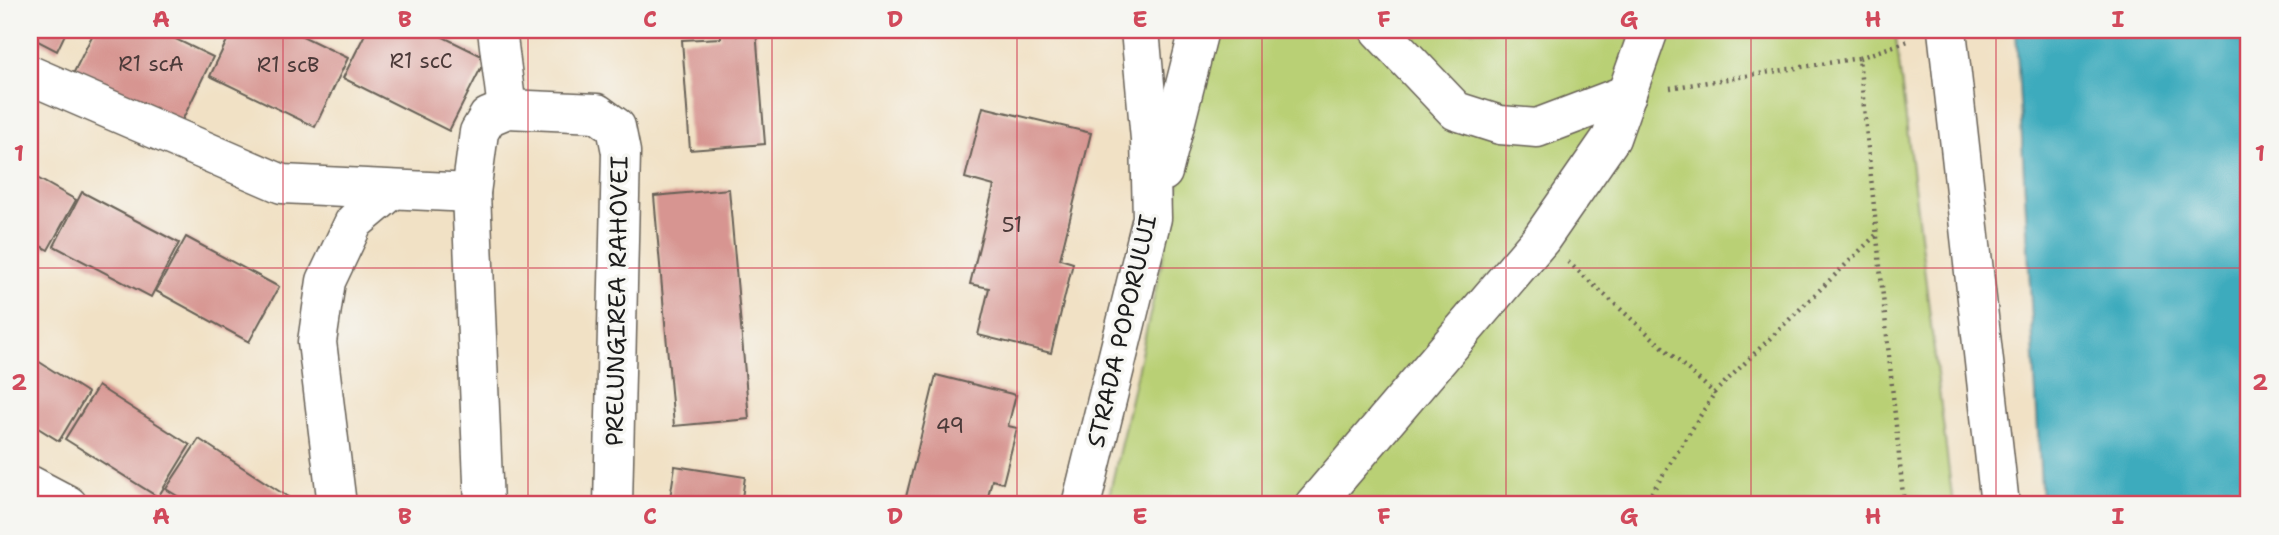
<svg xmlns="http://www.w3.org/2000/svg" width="2279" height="535" font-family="'Shantell Sans',sans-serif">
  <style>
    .green { fill: #b9d075; stroke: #6a7648; stroke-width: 2 }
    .water { fill: #3eabbd; stroke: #2d646c; stroke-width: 2 }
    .building { fill: #d79591 }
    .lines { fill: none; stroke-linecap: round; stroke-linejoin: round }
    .minor-casing { stroke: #676157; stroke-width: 41 }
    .path { stroke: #676157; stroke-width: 4.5; stroke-dasharray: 2 5; stroke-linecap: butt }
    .minor { stroke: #fff; stroke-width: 38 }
    .grid { fill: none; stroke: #d1495b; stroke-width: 2; stroke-opacity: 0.55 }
    .labels { text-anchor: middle; stroke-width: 7; stroke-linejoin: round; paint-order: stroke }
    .number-label { font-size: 21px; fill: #4b3a39 }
    .street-label { font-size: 24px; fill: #1c1c1c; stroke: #f6f6f2 }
    .neatline { fill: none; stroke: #d1495b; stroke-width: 2.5 }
    .grid-label { font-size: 23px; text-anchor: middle; font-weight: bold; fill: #d1495b }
  </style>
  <rect width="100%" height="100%" fill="#f6f6f2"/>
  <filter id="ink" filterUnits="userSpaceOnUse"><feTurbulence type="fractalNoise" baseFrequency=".0143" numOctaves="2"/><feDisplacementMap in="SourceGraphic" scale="14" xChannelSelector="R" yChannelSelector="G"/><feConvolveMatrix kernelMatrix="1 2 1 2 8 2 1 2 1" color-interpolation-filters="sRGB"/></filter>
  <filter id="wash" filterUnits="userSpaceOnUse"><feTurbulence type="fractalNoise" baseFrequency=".00686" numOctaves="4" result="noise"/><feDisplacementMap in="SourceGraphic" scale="28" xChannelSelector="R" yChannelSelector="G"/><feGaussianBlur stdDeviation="1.57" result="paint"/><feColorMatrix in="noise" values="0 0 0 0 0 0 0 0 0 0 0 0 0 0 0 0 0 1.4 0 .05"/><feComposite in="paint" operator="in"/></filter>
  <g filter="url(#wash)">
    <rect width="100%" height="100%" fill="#f1e1c5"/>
    <!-- green -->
    <path class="green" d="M1214,30H1895L1953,505H1107Z"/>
    <!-- water -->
    <path class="water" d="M2016,30H2249V505H2042Z"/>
    <g id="blocks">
      <!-- building -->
      <g class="building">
        <path d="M30,30H67L57,51L30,37Z"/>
        <path d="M95,30H157L213,57L178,129L72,76Z"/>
        <path d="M232,30H290L348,58L315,127L210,76Z"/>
        <path d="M367,30H429L486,58L449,131L343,78Z"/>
        <path d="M721,30H756L765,144L690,150L682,40L721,38Z"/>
        <path d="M983,107L1091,133L1060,259L1073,263L1051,353L978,335L989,288L970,284L994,186L965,178Z"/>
        <path d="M30,174L76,200L48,250L30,240Z"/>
        <path d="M729,189L749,419L674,426L654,196Z"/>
        <path d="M82,192L179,243L151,297L54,246Z"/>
        <path d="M186,237L279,287L249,342L156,291Z"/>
        <path d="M30,356L88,393L59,441L30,423Z"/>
        <path d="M936,375L1016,395L1008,426L1017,428L1003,483L992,480L986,505H922L905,501Z"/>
        <path d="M98,386L190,445L158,497L65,439Z"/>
        <path d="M199,439L288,497L283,505H192L166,489Z"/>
        <path d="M675,466L745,477L741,505H669Z"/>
      </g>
    </g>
  </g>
  <g filter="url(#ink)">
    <use href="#blocks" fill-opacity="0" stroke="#676157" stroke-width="2"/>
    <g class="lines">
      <!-- minor casing -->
      <g class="minor-casing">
        <g id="minor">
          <path d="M497,30L507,109"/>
          <path d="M1379,30L1456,111L1500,125L1537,128L1627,94"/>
          <path d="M1947,30L2000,505"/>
          <path d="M30,75L282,184L471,193"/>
          <path d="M1163,172L1199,30"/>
          <path d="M30,485L68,505"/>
          <path d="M337,505L317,342L326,281L354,222L392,190"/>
          <path d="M484,505L471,193L479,132L488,117L507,109L597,113L616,127L621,152L613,505"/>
          <path d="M1081,505L1152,218L1150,139L1140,30"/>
          <path d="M1314,505L1541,239L1611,138L1649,30"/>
        </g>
      </g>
      <!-- path -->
      <g class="path">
        <path d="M1859,58L1911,40"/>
        <path d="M1670,88L1859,58L1904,505"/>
        <path d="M1568,262L1714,393L1877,234"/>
        <path d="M1644,505L1714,394"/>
      </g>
      <!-- minor -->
      <use href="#minor" class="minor"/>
    </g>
  </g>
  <!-- grid -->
  <path class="grid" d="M283,30V505M528,30V505M772,30V505M1017,30V505M1262,30V505M1506,30V505M1751,30V505M1996,30V505M30,268H2249"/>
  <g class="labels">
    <!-- number labels -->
    <g class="number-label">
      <text x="421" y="68">R1 scC</text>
      <text x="151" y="71">R1 scA</text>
      <text x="288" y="72">R1 scB</text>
      <text x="1012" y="232">51</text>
      <text x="950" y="433">49</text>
    </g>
    <!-- street labels -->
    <g class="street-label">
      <text transform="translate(617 301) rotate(-89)" y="8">PRELUNGIREA RAHOVEI</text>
      <text transform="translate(1122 331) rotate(-77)" y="8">STRADA POPORULUI</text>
    </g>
  </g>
  <!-- margin -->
  <rect width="2279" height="535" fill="none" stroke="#f6f6f2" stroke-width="77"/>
  <rect x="38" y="38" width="2202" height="458" class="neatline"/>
  <g class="grid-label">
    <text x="161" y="27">A</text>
    <text x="405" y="27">B</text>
    <text x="650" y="27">C</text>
    <text x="895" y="27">D</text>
    <text x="1140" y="27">E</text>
    <text x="1384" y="27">F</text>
    <text x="1629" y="27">G</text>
    <text x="1873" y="27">H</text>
    <text x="2118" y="27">I</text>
    <text x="19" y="161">1</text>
    <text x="2260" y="161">1</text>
    <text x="19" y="390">2</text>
    <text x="2260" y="390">2</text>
    <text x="161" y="524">A</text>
    <text x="405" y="524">B</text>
    <text x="650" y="524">C</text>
    <text x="895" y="524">D</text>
    <text x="1140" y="524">E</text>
    <text x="1384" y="524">F</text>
    <text x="1629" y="524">G</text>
    <text x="1873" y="524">H</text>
    <text x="2118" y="524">I</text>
  </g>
</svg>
